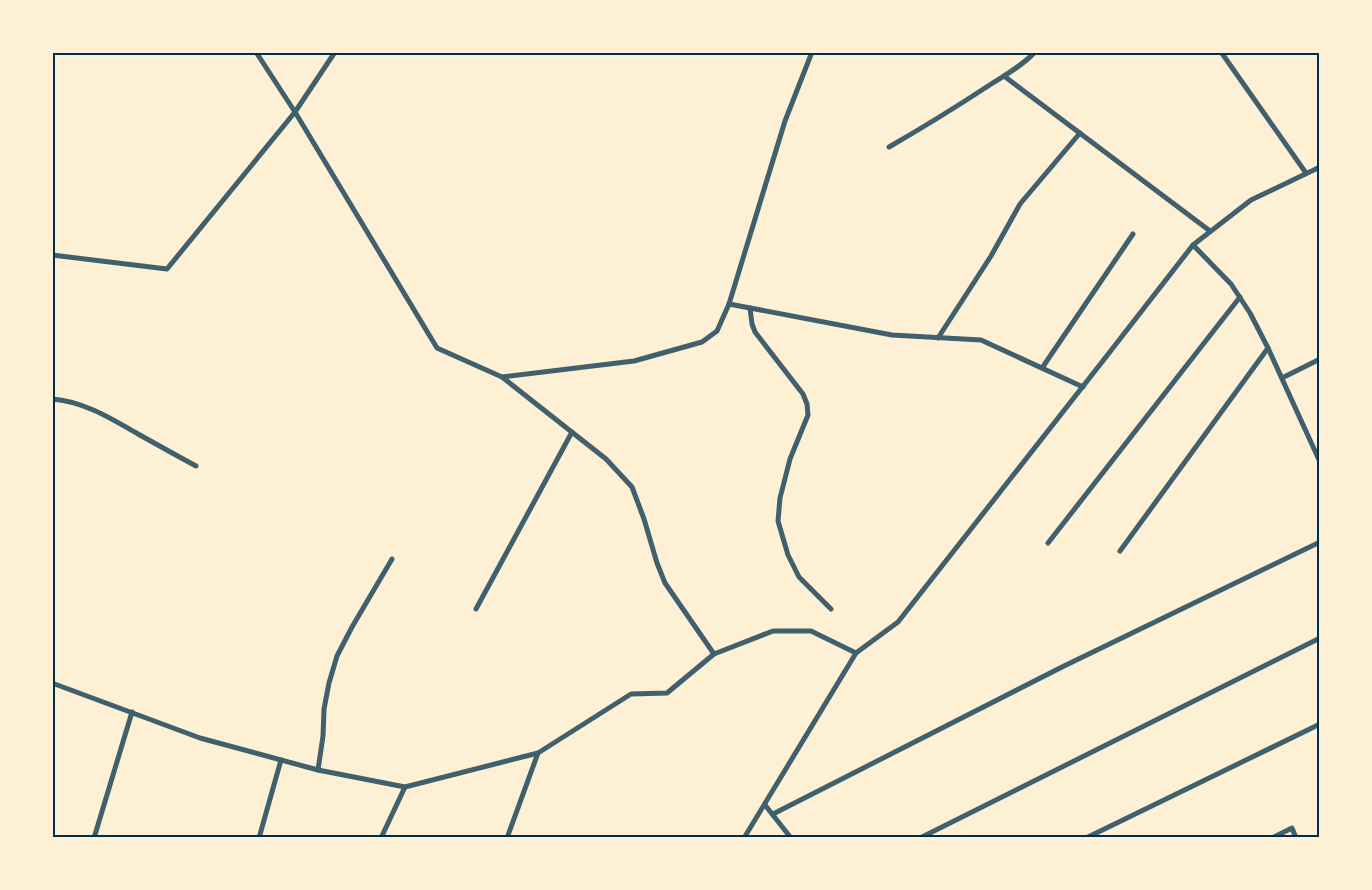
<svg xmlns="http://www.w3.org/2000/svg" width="1372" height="890" font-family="'Exo 2',sans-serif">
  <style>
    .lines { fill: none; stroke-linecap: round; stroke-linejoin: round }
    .minor { stroke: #3f606c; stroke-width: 5 }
    .neatline { fill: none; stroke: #003049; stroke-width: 2 }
  </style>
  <rect width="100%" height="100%" fill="#fdf0d5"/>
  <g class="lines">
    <!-- minor -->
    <g class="minor">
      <path d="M256,52L295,112L437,348L502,377L606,459L632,487L644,519L657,563L665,583L714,654"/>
      <path d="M1221,52L1306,173"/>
      <path d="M1004,76L1210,231"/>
      <path d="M889,147C922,128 953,109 985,88C1002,77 1021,67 1035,52"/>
      <path d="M1193,245L1231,284L1250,313L1268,348L1320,462"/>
      <path d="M52,255L167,269L295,112L335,52"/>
      <path d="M729,304L892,335L981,340L1083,387"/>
      <path d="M750,308L752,324L755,332L803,394L807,404L808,415L790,459L780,498L778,521L788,555L799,577L831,609"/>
      <path d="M938,338L991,256L1020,204L1080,133"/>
      <path d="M1042,368L1133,234"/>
      <path d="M502,377L634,361L702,342L717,331L729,304L785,121L812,52"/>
      <path d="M1282,378L1320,359"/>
      <path d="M52,399C83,401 112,419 138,434C158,445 177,456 196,466"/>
      <path d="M1048,543L1240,297"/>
      <path d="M1120,551L1268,348"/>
      <path d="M476,609L572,432"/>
      <path d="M52,683L200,738L318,770L405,787L538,753"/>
      <path d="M318,770L323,736L324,709L329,683L337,656L352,627L392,559"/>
      <path d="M765,805L791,838"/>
      <path d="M773,814L1064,666L1320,542"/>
      <path d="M94,838L132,712"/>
      <path d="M259,838L281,760"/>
      <path d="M381,838L405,787"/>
      <path d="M507,838L538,753L631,694L667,693L714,654L773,631H811L856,653"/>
      <path d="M744,838L856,653L898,622L1102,362L1193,245L1251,200L1320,167"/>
      <path d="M920,838L1320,638"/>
      <path d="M1086,838L1320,724"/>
      <path d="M1272,838L1292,828L1296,838"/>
    </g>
  </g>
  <!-- border -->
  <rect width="1372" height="890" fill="none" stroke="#fdf0d5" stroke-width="108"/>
  <rect x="54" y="54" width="1264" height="782" class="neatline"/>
</svg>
